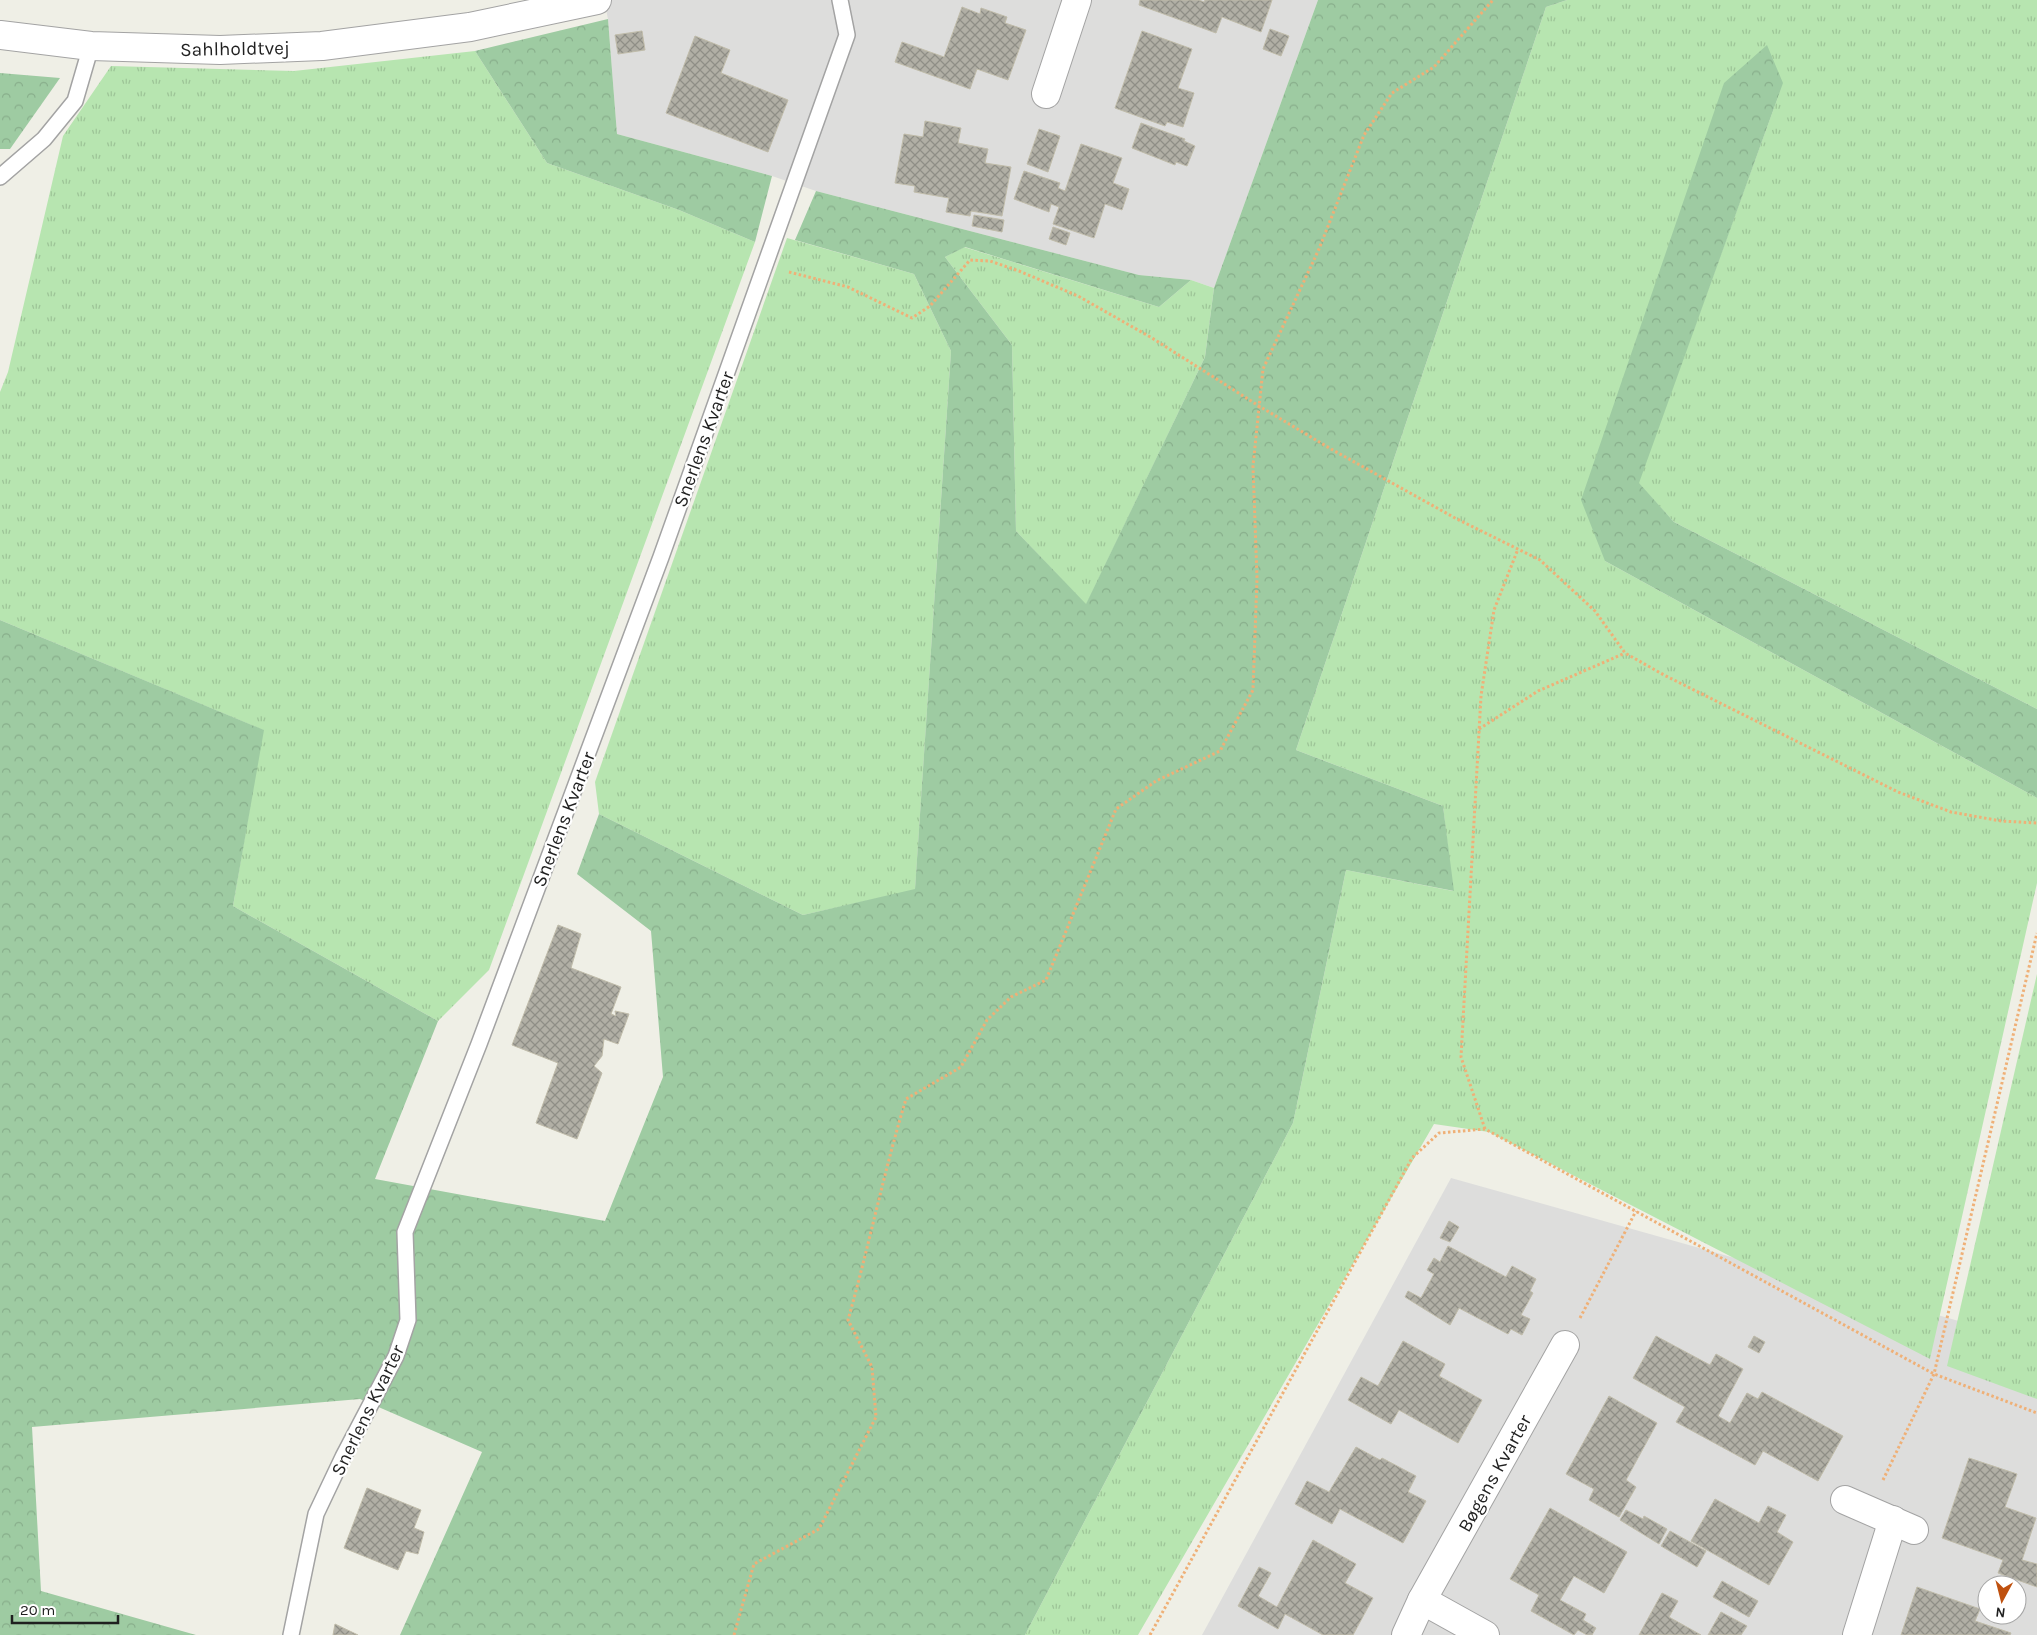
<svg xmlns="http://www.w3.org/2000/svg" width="2037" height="1635" font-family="Karla,sans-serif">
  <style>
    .residential { fill: #dddddc; fill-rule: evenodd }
    .grass { fill: url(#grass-tufts) }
    .forest { fill: url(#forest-crowns) }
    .building { fill: url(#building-cross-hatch); stroke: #c0bcaa }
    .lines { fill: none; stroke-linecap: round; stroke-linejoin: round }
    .service-casing { stroke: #a3a3a3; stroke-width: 18 }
    .minor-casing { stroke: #a3a3a3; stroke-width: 30 }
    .path { stroke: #efb077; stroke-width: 3; stroke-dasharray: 2.5 2.5; stroke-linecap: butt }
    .service { stroke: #fff; stroke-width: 15 }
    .minor { stroke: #fff; stroke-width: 28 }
    .labels { text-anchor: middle; stroke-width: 4.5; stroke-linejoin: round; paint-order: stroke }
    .street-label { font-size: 19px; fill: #1f1f1f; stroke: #fff }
  </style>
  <defs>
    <pattern id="grass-tufts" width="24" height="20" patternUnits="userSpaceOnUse" patternTransform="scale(1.25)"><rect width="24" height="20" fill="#b7e5b0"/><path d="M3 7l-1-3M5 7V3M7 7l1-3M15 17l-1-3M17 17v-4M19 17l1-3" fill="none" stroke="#9dc497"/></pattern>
    <pattern id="forest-crowns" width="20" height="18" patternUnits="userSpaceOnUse" patternTransform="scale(1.25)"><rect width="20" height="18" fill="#9ecba2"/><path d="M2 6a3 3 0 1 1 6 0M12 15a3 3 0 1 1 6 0" fill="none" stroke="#88ae8b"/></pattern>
    <pattern id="building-cross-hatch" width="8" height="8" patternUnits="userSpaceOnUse" patternTransform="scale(1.25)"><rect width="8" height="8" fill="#b1afa5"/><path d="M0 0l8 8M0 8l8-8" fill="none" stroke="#8f8e86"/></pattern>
  </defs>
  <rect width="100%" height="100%" fill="#efefe6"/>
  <!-- residential -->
  <g class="residential">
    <path d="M604,0H1318L1214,288L1191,280L1139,275L816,191L772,176L617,134L608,19Z"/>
    <path d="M1451,1178L2037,1343V1635H1202ZM1987,1585H2017V1615H1987Z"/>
  </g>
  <!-- grass -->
  <g class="grass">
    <path d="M1567,0H2037V709L1674,522L1638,483L1783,83L1605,561L2037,798V883L1930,1359L1489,1132L1434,1124L1138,1635H1025L1293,1123L1346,870L1453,891L1443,806L1296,750L1546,7Z"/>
    <path d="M475,51L547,163L679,210L755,242L489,970L438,1021L233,906L263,730L0,620V392L8,372L63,136L111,66L294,71Z"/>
    <path d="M787,238L914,274L951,351L915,890L803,915L599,814L595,782Z"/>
    <path d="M964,247L1159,307L1191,280L1214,288L1205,357L1086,605L1016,531L1012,345L945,257Z"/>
    <path d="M2037,974V1399L1947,1366Z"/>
  </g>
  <!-- forest -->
  <g class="forest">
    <path d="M1318,0H1567L1546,7L1296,750L1443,806L1454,891L1346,870L1293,1123L1025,1635H400L482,1452L360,1399L32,1427L41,1591L196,1635H0V620L264,730L233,906L438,1021L375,1179L605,1221L663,1077L651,931L577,874L599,814L803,915L915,889L951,351L914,274L795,240L816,191L1139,275L1191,280L1159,307L965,247L945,257L1012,345L1016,531L1086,604L1205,357L1214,288Z"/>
    <path d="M608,19L617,134L772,176L755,242L679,210L547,163L475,51Z"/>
    <path d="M1767,45L1783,83L1639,483L1674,522L2037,709V798L1605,561L1581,500L1724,83Z"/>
    <path d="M0,73L60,78L10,149H0Z"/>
  </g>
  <!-- building -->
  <g class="building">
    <path d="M1140,0H1199L1204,2L1205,0H1272L1261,32L1222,17L1216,33L1139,5Z"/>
    <path d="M962,7L980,14L981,8L1007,17L1005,23L1026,30L1008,80L977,69L970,89L895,62L902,42L944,57Z"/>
    <path d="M1270,29L1289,36L1281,56L1263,49Z"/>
    <path d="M642,31L645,50L618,54L615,35Z"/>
    <path d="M1142,31L1192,49L1178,88L1194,93L1183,127L1167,122L1165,126L1115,108Z"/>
    <path d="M695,36L730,50L721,73L788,100L768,152L666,113Z"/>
    <path d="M925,121L961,128L958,143L988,149L985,163L1011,167L1002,216L971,211L970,216L946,212L949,198L914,192L915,186L895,183L904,134L923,137Z"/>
    <path d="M1141,123L1185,139L1184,141L1195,146L1187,166L1176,162L1175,165L1132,148Z"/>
    <path d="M1039,129L1060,136L1048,172L1027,164Z"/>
    <path d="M1081,144L1122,158L1113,183L1129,189L1122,210L1105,204L1094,238L1053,224L1059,207L1051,204L1049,212L1014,199L1024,171L1060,183L1058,188L1065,191Z"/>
    <path d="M974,215L1004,220L1002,232L972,226Z"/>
    <path d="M1053,227L1070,233L1066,245L1049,239Z"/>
    <path d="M558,925L581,934L571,968L621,987L611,1014L616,1016L615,1011L629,1014L618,1044L604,1039L602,1056L594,1066L602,1073L577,1139L536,1123L558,1063L512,1045Z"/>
    <path d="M1449,1221L1459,1227L1450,1242L1440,1238Z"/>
    <path d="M1448,1246L1506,1277L1512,1266L1536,1279L1530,1291L1533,1293L1521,1315L1530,1319L1522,1335L1511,1329L1508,1334L1459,1308L1450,1325L1405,1297L1408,1291L1421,1298L1434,1274L1427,1270L1434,1258L1440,1262Z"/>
    <path d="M1656,1336L1710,1365L1716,1354L1743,1369L1718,1416L1730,1423L1747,1393L1758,1399L1762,1392L1843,1436L1818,1481L1763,1451L1755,1465L1676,1422L1685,1407L1633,1378Z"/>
    <path d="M1754,1336L1765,1342L1759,1353L1748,1347Z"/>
    <path d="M1403,1341L1445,1364L1439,1376L1482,1400L1458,1443L1399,1410L1391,1424L1348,1400L1361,1377L1378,1386Z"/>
    <path d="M1609,1396L1657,1423L1626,1480L1636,1487L1619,1517L1589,1500L1594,1489L1566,1474Z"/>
    <path d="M1356,1447L1380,1460L1382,1458L1416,1476L1408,1492L1426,1501L1403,1543L1340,1509L1332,1524L1295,1504L1307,1481L1329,1492Z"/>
    <path d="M1969,1458L2017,1474L2005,1507L2036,1518L2022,1560L2037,1564V1587L1998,1573L2003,1560L1942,1538Z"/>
    <path d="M367,1488L421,1510L414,1528L424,1532L418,1554L406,1551L398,1570L344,1548Z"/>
    <path d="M1715,1499L1759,1523L1768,1506L1786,1515L1777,1532L1793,1542L1769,1585L1691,1541Z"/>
    <path d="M1550,1508L1627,1552L1604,1593L1574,1576L1560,1600L1586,1614L1583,1620L1596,1628L1592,1635H1587L1578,1630L1574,1635L1531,1611L1539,1595L1510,1579Z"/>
    <path d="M1626,1510L1643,1519L1644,1516L1667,1529L1659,1544L1620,1520Z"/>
    <path d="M1670,1531L1706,1551L1697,1567L1661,1546Z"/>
    <path d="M1313,1540L1356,1564L1345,1583L1373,1598L1353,1635H1323L1285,1614L1278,1629L1238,1606L1259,1567L1271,1573L1258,1596L1277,1607Z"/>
    <path d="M1722,1581L1758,1601L1749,1617L1713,1597Z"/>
    <path d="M1917,1587L1980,1609L1975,1621L2011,1633L2010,1635H1901Z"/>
    <path d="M1662,1593L1678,1601L1669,1617L1701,1635H1639Z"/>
    <path d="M1721,1612L1747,1626L1741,1635H1708Z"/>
    <path d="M335,1624L358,1635H333Z"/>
  </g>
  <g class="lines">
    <!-- service casing -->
    <g class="service-casing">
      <g id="service">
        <path d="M0,177L44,139L75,101L91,46"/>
        <path d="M291,1635L316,1514L343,1457L396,1356L408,1320L405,1232L479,1044L661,557L847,35L840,0"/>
      </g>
    </g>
    <!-- minor casing -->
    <g class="minor-casing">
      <g id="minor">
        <path d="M0,35L91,46L220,50L322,46L470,27L597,0"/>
        <path d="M1046,94L1077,0"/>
        <path d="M1845,1500L1914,1530"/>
        <path d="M1422,1600L1565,1345"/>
        <path d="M1406,1635L1422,1600L1485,1635"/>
        <path d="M1857,1635L1893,1520"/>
      </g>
    </g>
    <!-- path -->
    <g class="path">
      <path d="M789,272L848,287L912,318L930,306L970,260L990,261L1019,271L1078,296L1152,338L1259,406L1331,449L1455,518L1540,560L1595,611L1625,653L1664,675L1898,792L1951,812L2001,821L2037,823"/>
      <path d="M1479,729L1538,691L1625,653"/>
      <path d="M1485,1129L1461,1057L1481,696L1494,610L1518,549"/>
      <path d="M1580,1318L1636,1211"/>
      <path d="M1883,1480L1934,1374L2037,933"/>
      <path d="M734,1635L754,1564L819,1529L876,1417L872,1367L848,1320C869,1246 884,1171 906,1099L961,1067L987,1020L1011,997L1046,980L1116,809L1156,781L1220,751L1253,690L1257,578L1253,466L1263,369L1319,249L1364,135L1392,93L1434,67L1493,0"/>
      <path d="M1150,1635L1412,1158L1439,1133L1485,1129L1934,1374L2037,1413"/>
    </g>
    <!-- service -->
    <use href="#service" class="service"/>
    <!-- minor -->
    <use href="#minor" class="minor"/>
  </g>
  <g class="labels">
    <!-- street labels -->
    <g class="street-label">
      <text transform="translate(235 48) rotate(-1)" y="7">Sahlholdtvej</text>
      <text transform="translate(703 439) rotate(-70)" y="7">Snerlens Kvarter</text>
      <text transform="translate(563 819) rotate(-69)" y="7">Snerlens Kvarter</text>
      <text transform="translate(367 1410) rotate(-64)" y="7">Snerlens Kvarter</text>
      <text transform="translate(1494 1473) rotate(-61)" y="7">Bøgens Kvarter</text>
    </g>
  </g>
  <!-- north arrow -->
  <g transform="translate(2002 1600) rotate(187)"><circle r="24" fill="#ffffff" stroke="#a5a5a5"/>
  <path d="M0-4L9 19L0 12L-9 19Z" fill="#bf510f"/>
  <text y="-8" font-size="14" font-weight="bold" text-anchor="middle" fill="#1f1f1f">N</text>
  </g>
  <!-- scale -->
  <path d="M12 1615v8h106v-8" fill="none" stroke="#1f1f1f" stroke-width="2.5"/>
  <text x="20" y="1615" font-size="15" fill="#1f1f1f" stroke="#ffffff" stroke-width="4" paint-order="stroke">20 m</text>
</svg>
